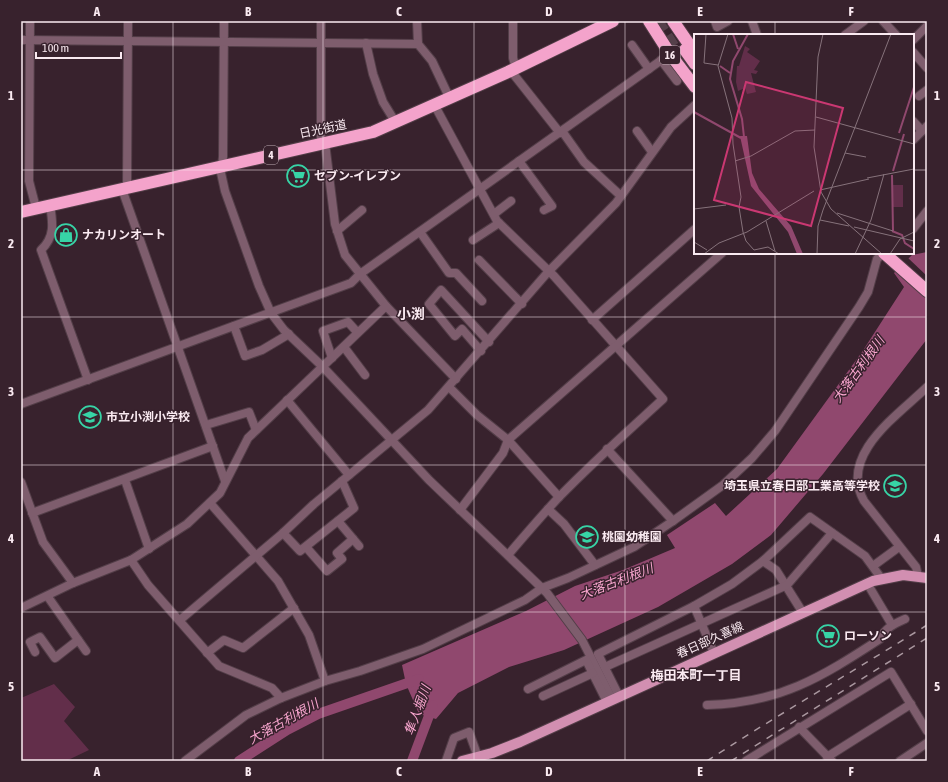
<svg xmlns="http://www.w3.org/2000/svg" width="948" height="782" font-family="'Asap Condensed','Noto Sans JP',sans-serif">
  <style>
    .green { fill: #622e4a }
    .water { fill: #90486e }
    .pier { fill: #38222d }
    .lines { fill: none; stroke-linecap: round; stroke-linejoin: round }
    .river { stroke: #90486e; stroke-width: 10 }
    .highway-tunnel { stroke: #55404a; stroke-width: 12; stroke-dasharray: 12 6; stroke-linecap: butt }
    .minor-casing { stroke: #533e48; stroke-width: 10 }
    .major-casing { stroke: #533e48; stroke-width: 12 }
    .highway-casing { stroke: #533e48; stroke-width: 14 }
    .minor { stroke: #7e5d6d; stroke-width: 8 }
    .major { stroke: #d28fb1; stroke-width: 10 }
    .highway { stroke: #f4a3cb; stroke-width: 12 }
    .rail { stroke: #aa98a0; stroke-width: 1.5; stroke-dasharray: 7 7; stroke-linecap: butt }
    .grid { fill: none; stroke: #faeaf1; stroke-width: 1; stroke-opacity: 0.55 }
    .labels { text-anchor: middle; stroke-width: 3; stroke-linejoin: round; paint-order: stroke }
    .shield { fill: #38222d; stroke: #c0aeb6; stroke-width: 1 }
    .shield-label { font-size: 11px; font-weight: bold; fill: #faeaf1 }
    .street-label { font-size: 12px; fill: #faeaf1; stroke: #38222d }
    .poi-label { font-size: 12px; font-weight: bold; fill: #faeaf1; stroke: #38222d; text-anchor: start }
    .water-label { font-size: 13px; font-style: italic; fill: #f9a6cf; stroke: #38222d }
    .neighbourhood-label { font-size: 13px; font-weight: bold; fill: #faeaf1; stroke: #38222d }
    .quarter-label { font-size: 14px; font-weight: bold; fill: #faeaf1; stroke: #38222d }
    .inset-river { fill: none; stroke: #90486e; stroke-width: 2 }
    .inset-road { fill: none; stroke: #86727b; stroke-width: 1 }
    .view { fill: #ca3872; fill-opacity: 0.15; stroke: #ca3872; stroke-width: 2 }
    .inset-edge { fill: none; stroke: #faeaf1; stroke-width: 2 }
    .neatline { fill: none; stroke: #faeaf1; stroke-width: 1.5 }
    .grid-label { font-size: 13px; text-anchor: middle; font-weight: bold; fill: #faeaf1 }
  </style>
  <rect width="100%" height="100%" fill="#38222d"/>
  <!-- green -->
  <path class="green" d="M54,684L75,707L64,721L89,750L66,761H21V698Z"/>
  <!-- water -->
  <path class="water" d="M927,252V339L823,474L771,535L732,564L658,607L564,650L509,667L458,693L436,719L419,714L406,684L402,665L526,611L575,586L623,570L675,548L667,535L715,503L726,516L777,469L862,352L904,287L894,273L912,255Z"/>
  <!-- pier -->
  <path class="pier" d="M907,257L927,276V298L895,269Z"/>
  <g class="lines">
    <!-- river -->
    <g class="river">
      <path d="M239,761L287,730L318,714L419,679"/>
      <path d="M412,761L433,705"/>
    </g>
    <!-- highway-tunnel -->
    <path class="highway-tunnel" d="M657,21L679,55"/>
    <!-- minor casing -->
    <g class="minor-casing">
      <g id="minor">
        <path d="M30,21L29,181L36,208"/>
        <path d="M224,21L223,157L221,173L225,191L259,286L271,313L284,330L323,367L429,480L547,593L582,640L612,699"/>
        <path d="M321,21V144"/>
        <path d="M417,21L418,44L432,61L450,99"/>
        <path d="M513,21V58L516,68"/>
        <path d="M715,21L717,27L728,21"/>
        <path d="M752,21L757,35"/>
        <path d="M883,21L896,35"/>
        <path d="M845,35L864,21"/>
        <path d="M21,40L418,44"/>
        <path d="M913,40L927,26"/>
        <path d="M366,43L373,74L383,102L396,123"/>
        <path d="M632,45L649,69"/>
        <path d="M913,52L927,68"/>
        <path d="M661,60L677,81"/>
        <path d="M511,71L560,133"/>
        <path d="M919,96L927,90"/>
        <path d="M435,106L497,221L554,276L663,399C628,431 593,462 560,496C542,515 525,535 508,555"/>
        <path d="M913,121L922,131"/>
        <path d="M562,131L584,162L621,196"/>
        <path d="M637,131L652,152"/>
        <path d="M913,140L927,126"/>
        <path d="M325,143L335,224L345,255L386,306L456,379"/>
        <path d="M519,161L552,206L544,210"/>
        <path d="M127,188L128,21"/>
        <path d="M122,189L225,481"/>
        <path d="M50,205C53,223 55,237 41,250L88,380"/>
        <path d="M494,214L511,201"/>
        <path d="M913,229L927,211"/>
        <path d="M337,231L362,210"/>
        <path d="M420,232L449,273H456L482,301"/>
        <path d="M473,240L499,223"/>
        <path d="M479,260L522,304"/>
        <path d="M592,320L695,229"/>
        <path d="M234,326L245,356L262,350L289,334"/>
        <path d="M344,347L365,375"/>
        <path d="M481,351L462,329L455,336L429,304L441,290L489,342"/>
        <path d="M332,358L323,331L348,322L357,332"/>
        <path d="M449,387L477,415L508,440L559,497"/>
        <path d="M287,400L349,475"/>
        <path d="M21,404L351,283L360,274L670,54"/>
        <path d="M206,425L249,412L256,430"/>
        <path d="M607,449L673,521"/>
        <path d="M125,480L149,549"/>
        <path d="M21,482L43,542L73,583"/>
        <path d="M210,503L278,581L309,635L325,681"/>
        <path d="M548,509L564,524L595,565"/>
        <path d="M460,510L503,453L508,440L722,253"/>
        <path d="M32,513L213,446"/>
        <path d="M338,521L359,546"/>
        <path d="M283,533L300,551L354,508L342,481"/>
        <path d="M306,547L327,571L342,559L337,553L353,539"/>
        <path d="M131,560L148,585L219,666L272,688L281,698"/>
        <path d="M763,561L810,517L865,556L881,578"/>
        <path d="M873,566L899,547"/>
        <path d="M918,576L916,567L864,501C838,455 898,415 927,387"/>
        <path d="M867,583L892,625"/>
        <path d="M48,597L86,651"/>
        <path d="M21,608L73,583L131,560L187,524L220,493L248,438L386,306"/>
        <path d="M180,620L283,533L314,504L428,410L548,272L616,203L671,127L695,105"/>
        <path d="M35,652L30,642L40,637L55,658L78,640"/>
        <path d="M207,653L224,640L243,648L294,608"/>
        <path d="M714,653L694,606L732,584L763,561L776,570L803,613"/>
        <path d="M605,667L787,585L832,533"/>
        <path d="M528,689L586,660L607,702"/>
        <path d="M543,696L593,673"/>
        <path d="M619,696L598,654L694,606"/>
        <path d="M707,705C780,703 820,678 880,639C885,628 894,624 905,619"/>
        <path d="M799,727L832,761"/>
        <path d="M827,757L911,704"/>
        <path d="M185,761L246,715L281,698L325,681L360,671L423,649L525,600L542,588L568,578L634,547L673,521L723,485L752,458L775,431L859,307L868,292L877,259L884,253"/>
        <path d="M446,761L454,738L469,732L478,757"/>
        <path d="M746,761L891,672L927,731"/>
        <path d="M900,761L927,743"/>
      </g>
    </g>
    <!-- major casing -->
    <g class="major-casing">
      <path id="major" d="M462,761L492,753L520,742L873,581L903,575L927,578"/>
    </g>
    <!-- highway casing -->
    <g class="highway-casing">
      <g id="highway">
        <path d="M649,21L670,54L695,87"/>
        <path d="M673,21L695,53"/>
        <path d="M685,50L695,64"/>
        <path d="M21,212L373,132L508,72L613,21"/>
        <path d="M884,253L927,291"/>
      </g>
    </g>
    <!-- minor -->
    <use href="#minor" class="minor"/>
    <!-- major -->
    <use href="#major" class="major"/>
    <!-- highway -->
    <use href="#highway" class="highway"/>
    <!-- rail -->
    <g class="rail">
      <path d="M707,761C779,714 854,671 927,625"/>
      <path d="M731,761L927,638"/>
    </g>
  </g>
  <!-- grid -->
  <path class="grid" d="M173,21V761M323,21V761M474,21V761M625,21V761M775,21V35M21,170H695M913,170H927M775,253V761M21,317H927M21,465H927M21,612H927"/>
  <!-- icons -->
  <defs>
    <g id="supermarket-ring" transform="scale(1.15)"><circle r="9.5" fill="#38222d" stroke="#37d4a6" stroke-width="1.5"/><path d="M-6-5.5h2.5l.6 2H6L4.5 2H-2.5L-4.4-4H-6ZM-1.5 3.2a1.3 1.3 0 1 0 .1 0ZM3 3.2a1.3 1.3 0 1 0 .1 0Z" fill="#37d4a6"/></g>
    <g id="shop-ring" transform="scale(1.15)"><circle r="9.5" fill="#38222d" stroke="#37d4a6" stroke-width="1.5"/><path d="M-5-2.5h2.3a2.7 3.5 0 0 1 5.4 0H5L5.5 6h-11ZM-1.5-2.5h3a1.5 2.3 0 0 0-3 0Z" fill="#37d4a6"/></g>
    <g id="school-ring" transform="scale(1.15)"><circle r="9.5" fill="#38222d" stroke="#37d4a6" stroke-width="1.5"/><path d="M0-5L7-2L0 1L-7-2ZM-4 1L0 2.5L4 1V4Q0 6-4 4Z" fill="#37d4a6"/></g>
  </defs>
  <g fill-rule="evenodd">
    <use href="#supermarket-ring" x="298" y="176"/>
    <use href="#shop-ring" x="66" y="235"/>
    <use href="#school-ring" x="90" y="417"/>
    <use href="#school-ring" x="895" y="486"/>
    <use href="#school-ring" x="587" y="537"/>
    <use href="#supermarket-ring" x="828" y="636"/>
  </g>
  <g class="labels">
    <!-- shield labels -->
    <g class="shield">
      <rect x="660" y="46" width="20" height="18" rx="3"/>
      <rect x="264" y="146" width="14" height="18" rx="3"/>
    </g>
    <g class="shield-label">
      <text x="670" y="59">16</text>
      <text x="271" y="159">4</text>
    </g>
    <!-- street labels -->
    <g class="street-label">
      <text transform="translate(323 129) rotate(-12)" y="4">日光街道</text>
      <text transform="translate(710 640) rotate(-24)" y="4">春日部久喜線</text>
    </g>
    <!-- poi labels -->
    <g class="poi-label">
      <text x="314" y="180">セブン-イレブン</text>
      <text x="82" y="239">ナカリンオート</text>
      <text x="106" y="421">市立小渕小学校</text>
      <text x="880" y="490" text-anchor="end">埼玉県立春日部工業高等学校</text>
      <text x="602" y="541">桃園幼稚園</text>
      <text x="844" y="640">ローソン</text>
    </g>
    <!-- water labels -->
    <g class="water-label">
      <text transform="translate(858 369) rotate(-54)" y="5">大落古利根川</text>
      <text transform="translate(616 581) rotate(-21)" y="5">大落古利根川</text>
      <text transform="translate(417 710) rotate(-70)" y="5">隼人堀川</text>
      <text transform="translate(283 721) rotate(-29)" y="5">大落古利根川</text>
    </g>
    <!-- neighbourhood labels -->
    <g class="neighbourhood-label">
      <text x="696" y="680">梅田本町一丁目</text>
    </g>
    <!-- quarter labels -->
    <g class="quarter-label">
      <text x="411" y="319">小渕</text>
    </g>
  </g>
  <!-- overview -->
  <g transform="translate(694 34)">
    <rect width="220" height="220" fill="#38222d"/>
    <path d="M51,12L56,15L53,18L66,27L60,36L64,37L62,40L57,39L62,58L58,59L53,60L51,54L44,57L42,48L43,32H45ZM198,151H209V173H198Z" fill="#622e4a"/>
    <path d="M46,102H53L58,139L65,155L97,192L109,220H103L94,198L57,152Z" fill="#90486e"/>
    <path class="inset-river" d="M39,0L44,15M26,32L36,39M0,78L47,104M205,99L220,53M50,103L48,85L36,45L39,27L54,0M199,137L210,100M198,141L199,197M198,197L208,201L211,209L220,215"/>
    <path class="inset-road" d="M12,0L10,29L24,31M34,0L24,32L38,84L39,110L47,163L45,173L49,198L52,207L60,216L74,213L85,220M129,0L124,23L120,113L127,158L137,175L188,220M122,83L220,110M151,119L172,123M41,127L57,122L101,97L121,96M173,144L220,135M126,156L175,145M0,175L32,171M143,179L199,197M126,186L155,192M72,187L81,217M160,193L220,207M0,208L13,216M10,220L25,209L53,198L120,157M123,220L124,192L129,176L197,0M161,220L177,186L190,140M196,220L206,205L220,198"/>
    <path class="view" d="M52,48L149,74L117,192L20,166Z"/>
    <rect width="220" height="220" class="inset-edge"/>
  </g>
  <!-- border -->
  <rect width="948" height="782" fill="none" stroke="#38222d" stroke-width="44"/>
  <!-- scale -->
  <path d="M36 52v6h85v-6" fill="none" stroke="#faeaf1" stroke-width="2"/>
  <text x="42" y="52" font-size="12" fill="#faeaf1" stroke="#38222d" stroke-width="3" paint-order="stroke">100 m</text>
  <rect x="22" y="22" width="904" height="738" class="neatline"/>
  <g class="grid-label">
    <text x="97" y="16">A</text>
    <text x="248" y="16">B</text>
    <text x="399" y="16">C</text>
    <text x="549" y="16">D</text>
    <text x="700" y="16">E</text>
    <text x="851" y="16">F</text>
    <text x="11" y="100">1</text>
    <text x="937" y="100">1</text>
    <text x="11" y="248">2</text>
    <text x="937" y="248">2</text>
    <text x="11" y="396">3</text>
    <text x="937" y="396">3</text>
    <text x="11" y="543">4</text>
    <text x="937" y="543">4</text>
    <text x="11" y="691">5</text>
    <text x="937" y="691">5</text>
    <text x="97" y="776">A</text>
    <text x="248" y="776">B</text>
    <text x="399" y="776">C</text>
    <text x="549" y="776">D</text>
    <text x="700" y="776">E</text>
    <text x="851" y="776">F</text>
  </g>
</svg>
